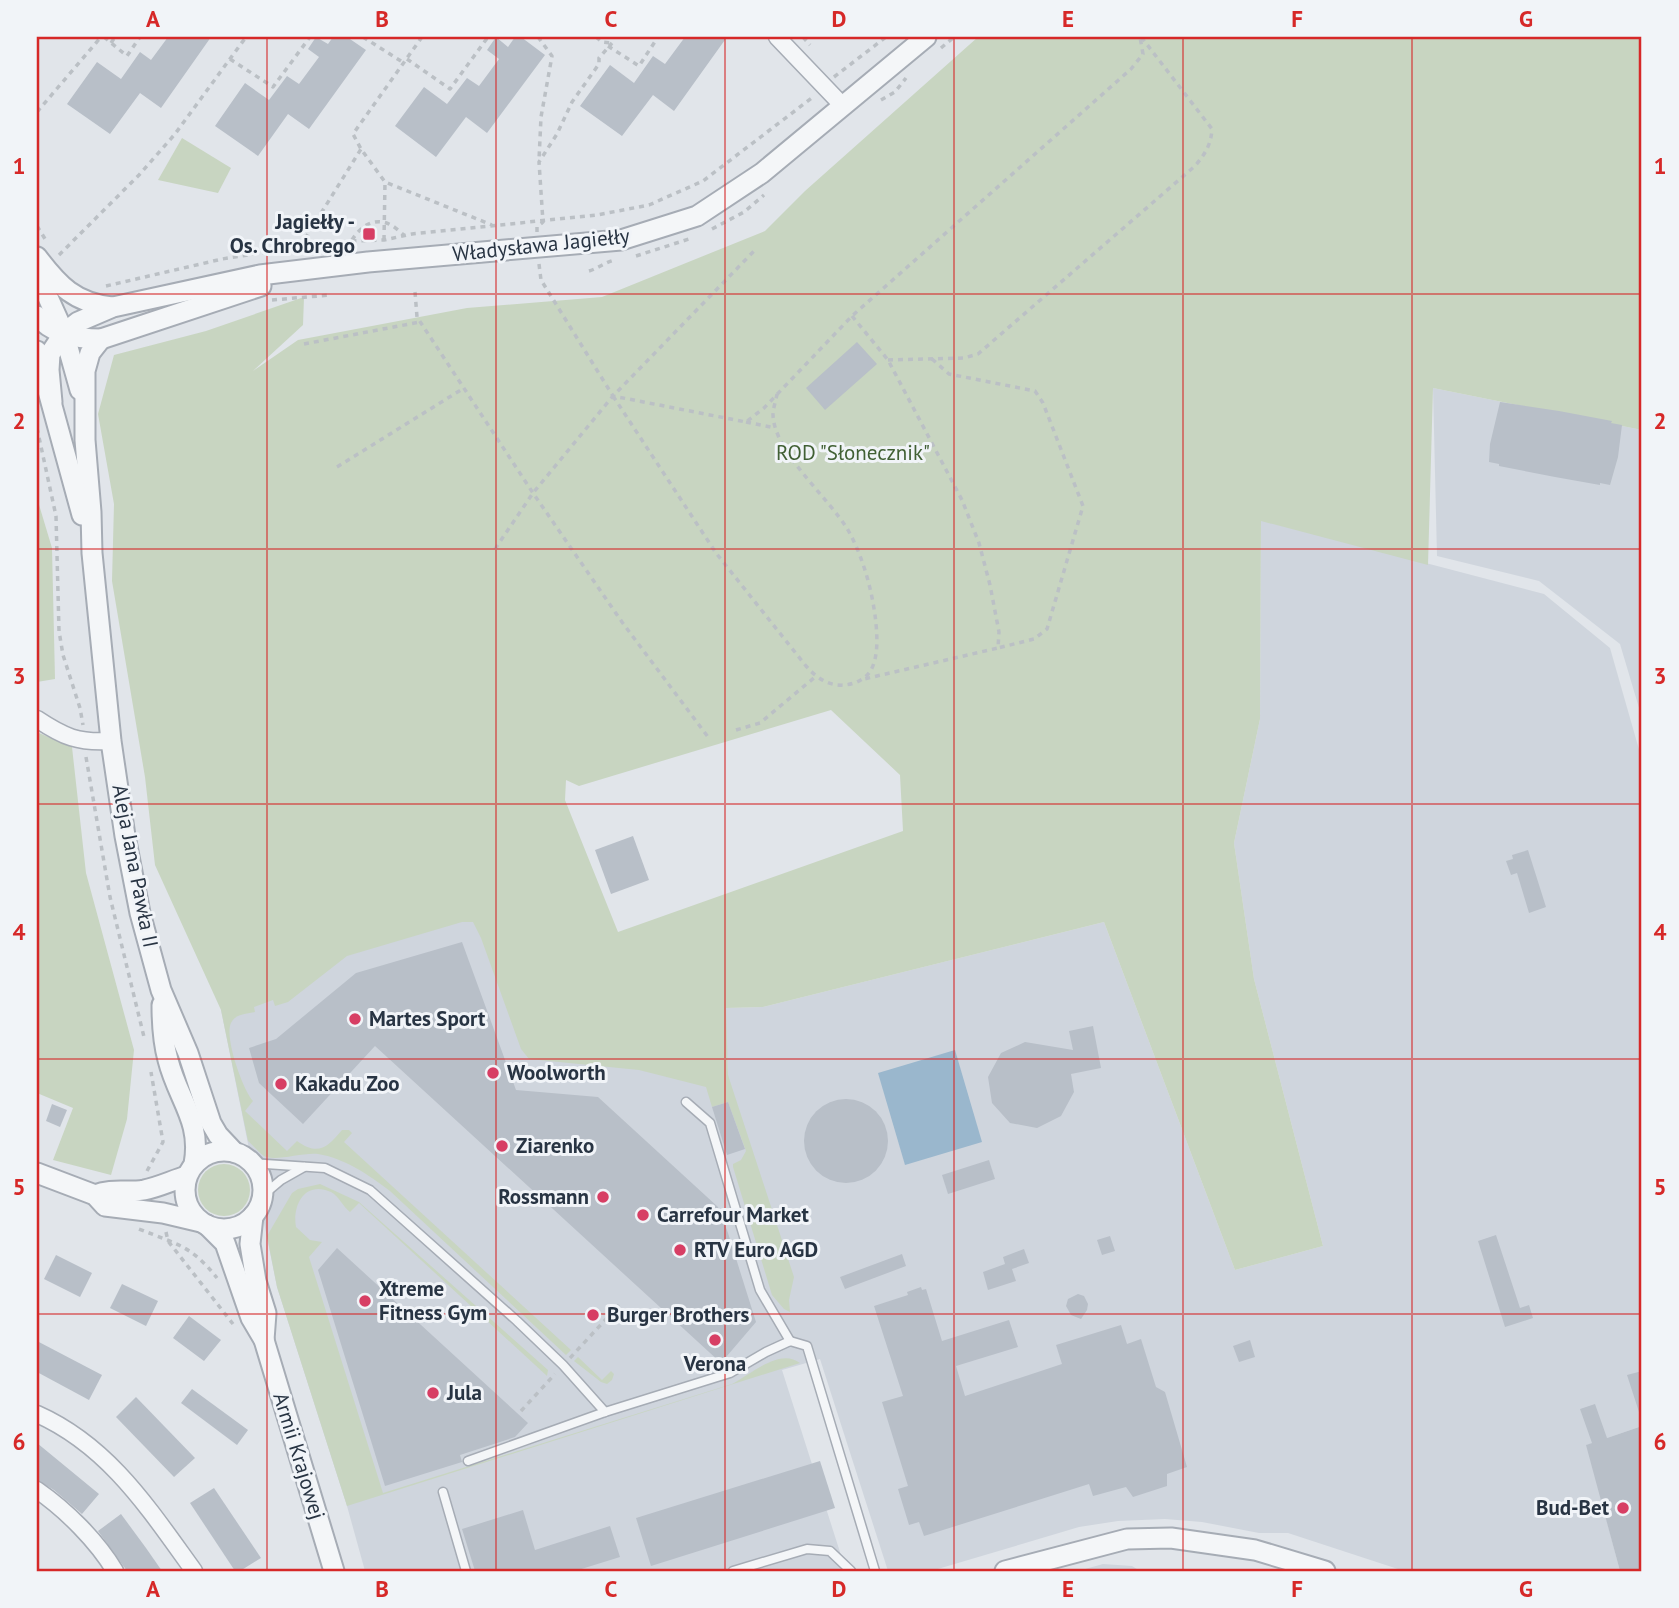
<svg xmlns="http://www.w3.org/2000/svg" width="1679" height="1608" font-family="'PT Sans',sans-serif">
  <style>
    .built { fill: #cfd5dd }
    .green { fill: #c8d5c1; fill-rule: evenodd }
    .water { fill: #9ab7cd }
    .building { fill: #b8bfc8 }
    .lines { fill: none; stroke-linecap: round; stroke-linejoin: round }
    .service-casing { stroke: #a6acb5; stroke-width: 11 }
    .minor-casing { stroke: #a6acb5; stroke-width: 19 }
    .tertiary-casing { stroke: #a6acb5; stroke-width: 23 }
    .path { stroke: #bbc0c5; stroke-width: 3.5; stroke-dasharray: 5 5; stroke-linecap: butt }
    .service { stroke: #f4f6f8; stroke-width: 8 }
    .minor { stroke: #f4f6f8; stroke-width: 16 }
    .tertiary { stroke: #f4f6f8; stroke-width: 19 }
    .grid { fill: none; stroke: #d62828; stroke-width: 2; stroke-opacity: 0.55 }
    .poi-dot { fill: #d73e64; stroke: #f1f4f8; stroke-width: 2.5 }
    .labels { text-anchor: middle; stroke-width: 6; stroke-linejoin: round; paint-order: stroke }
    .poi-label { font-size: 21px; font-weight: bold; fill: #283443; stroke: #f1f4f8; text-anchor: start }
    .street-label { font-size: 21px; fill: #283443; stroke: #f1f4f8 }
    .park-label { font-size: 21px; fill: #416034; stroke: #f1f4f8 }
    .neatline { fill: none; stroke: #d62828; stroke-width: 2.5 }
    .grid-label { font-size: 23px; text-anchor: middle; font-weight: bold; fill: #d62828 }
  </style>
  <rect width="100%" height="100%" fill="#e1e5ea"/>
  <!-- built -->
  <g class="built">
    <path d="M1433,388L1642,430V718L1620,644L1539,581L1437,556Z"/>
    <path d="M1261,520L1544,594L1610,648L1642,760V1426L1587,1445L1620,1571H1404L1288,1533H1259L1202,1522L1165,1519L1118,1521L1079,1527L931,1571H888L820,1359L782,1370L846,1571H365L347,1506L277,1287L221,1010L340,944L481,903L728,1075L725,1008L763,1007L1104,922L1235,1270L1323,1246L1254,979L1234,843L1260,719Z"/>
    <path d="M1103,1564L1132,1566L1140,1571H1078Z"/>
  </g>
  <!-- green -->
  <g class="green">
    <path d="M978,37H1642V430L1433,388L1428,565L1261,521L1260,719L1234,843L1254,979L1323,1246L1235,1270L1104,922L763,1007L726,1008L728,1075L794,1277L789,1300L790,1312L784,1309L772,1295L733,1167V1164L741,1160L746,1151L728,1102L712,1107L706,1087L639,1070L529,1059L521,1049L481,938L473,922H462L347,956L288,1002L275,1006L273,1000L254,1007L255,1012C246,1014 235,1014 231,1023C224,1037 243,1090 253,1101L245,1111L287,1151L297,1141C318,1156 327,1148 342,1130H349L352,1133L344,1142L571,1350L566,1355L390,1191C369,1175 344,1158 318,1154C303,1152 275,1162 264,1156C258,1152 253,1145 248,1141L221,1010L155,865L145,777L112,581L114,504L98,414L114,355L206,331L304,297L303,325L253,371L298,340L467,308L602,297L765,231L805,191ZM831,710L900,775L903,831L618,932L565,800L566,780L579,786Z"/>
    <path d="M182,138L231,168L218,193L158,180Z"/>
    <path d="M37,498L52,548L55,679L37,682Z"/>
    <path d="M39,733L72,747L86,873L134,1050L127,1119L111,1175L53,1160L73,1108L37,1093V735Z"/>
    <circle cx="224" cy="1190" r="26"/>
    <path d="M320,1184L359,1202L548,1370L547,1376L359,1203L350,1212C342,1206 340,1197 331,1192C305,1180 292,1205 296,1227L310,1240L322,1242L309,1257L383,1493L732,1384C750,1375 780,1347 800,1363L347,1506L277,1287L267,1236L292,1193L298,1189Z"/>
    <path d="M578,1357L602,1380L611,1371L614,1374L612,1380L607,1384L601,1382L574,1361Z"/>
  </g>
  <!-- water -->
  <path class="water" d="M955,1050L982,1142L905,1165L878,1073Z"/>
  <!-- building -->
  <g class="building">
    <path d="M168,37H211L161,108L140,93L110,134L67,104L97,62L121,79L140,52L151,60Z"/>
    <path d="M316,37L328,44L333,37H347L366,50L309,129L288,114L258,156L215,126L245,83L269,100L287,76L299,84L319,57L308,49Z"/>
    <path d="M496,37L508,47L515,37H521L545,55L487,133L466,117L436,157L395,126L424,87L447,104L467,78L479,86L499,59L487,50Z"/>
    <path d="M685,37H727L674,111L653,95L622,136L580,106L610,65L634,83L653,56L665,64Z"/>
    <path d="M857,342L877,364L825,410L806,388Z"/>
    <path d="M1500,402L1559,411L1612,421L1611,423L1622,425L1618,457L1610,485L1600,483V485L1555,477L1499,466V464L1489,462L1490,444Z"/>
    <path d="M633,836L649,880L611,894L595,850Z"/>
    <path d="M1528,850L1546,907L1529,913L1517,873L1511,875L1506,861L1513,859L1512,855Z"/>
    <path d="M462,942L516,1090L598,1097L718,1207L728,1233L756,1322L721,1363L375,1046L303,1124L259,1083L249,1048L276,1039L356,973Z"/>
    <path d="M1093,1026L1101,1068L1071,1074L1074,1092L1061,1116L1037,1128L1010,1123L992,1103L988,1077L1001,1053L1025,1042L1073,1050L1069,1031Z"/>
    <circle cx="846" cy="1141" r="42"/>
    <path d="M728,1102L745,1149L727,1155L712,1107Z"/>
    <path d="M52,1104L67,1110L60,1127L46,1121Z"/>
    <path d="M989,1160L995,1179L948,1194L942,1175Z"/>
    <path d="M1496,1235L1520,1308L1529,1305L1533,1318L1505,1327L1478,1241Z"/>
    <path d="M1110,1236L1115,1251L1102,1255L1097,1240Z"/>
    <path d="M337,1248L528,1423L515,1437L460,1455L462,1462L385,1486L318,1270Z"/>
    <path d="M1024,1249L1029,1263L1012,1269L1016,1281L988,1290L983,1272L1005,1264L1003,1257Z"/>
    <path d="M902,1254L906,1266L845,1289L840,1277Z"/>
    <path d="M56,1255L92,1273L80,1297L44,1279Z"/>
    <path d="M122,1284L158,1301L146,1326L110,1308Z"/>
    <path d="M921,1287L922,1290L926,1289L942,1341L1009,1320L1018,1347L956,1366L965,1396L1062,1364L1056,1345L1121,1325L1127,1344L1141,1339L1156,1387L1165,1392L1187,1467L1167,1474V1486L1133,1497L1126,1487L1093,1496L1089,1484L924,1536L919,1522L909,1525L898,1489L908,1486L882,1402L903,1396L874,1306L908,1295L907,1292Z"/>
    <path d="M1078,1294L1084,1296L1088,1304L1087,1310L1081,1319L1071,1315L1066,1306L1068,1299Z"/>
    <path d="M189,1316L221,1340L204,1361L173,1338Z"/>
    <path d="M1250,1340L1255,1357L1239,1362L1233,1346Z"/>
    <path d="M37,1341L102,1375L89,1400L37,1372Z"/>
    <path d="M1642,1371V1412H1639L1627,1375Z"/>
    <path d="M192,1389L248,1430L237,1445L181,1403Z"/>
    <path d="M136,1397L195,1458L174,1477L116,1417Z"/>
    <path d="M1595,1404L1607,1438L1642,1426V1571H1620L1586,1445L1592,1443L1580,1409Z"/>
    <path d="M37,1443L99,1494L82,1514L54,1490L37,1480Z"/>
    <path d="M820,1461L835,1508L651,1566L636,1518Z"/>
    <path d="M214,1488L261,1558L240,1571H235L190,1503Z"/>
    <path d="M523,1510L535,1550L610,1526L620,1557L575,1571H475L462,1529Z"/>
    <path d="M121,1514L146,1548L162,1571H127L98,1531Z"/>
  </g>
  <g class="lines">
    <!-- service casing -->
    <g class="service-casing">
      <g id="service">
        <path d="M686,1102L710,1123L760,1290L790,1341"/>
        <path d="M252,1163L325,1168L370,1190L517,1321L563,1365L605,1412"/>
        <path d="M262,1196L281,1180L304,1167"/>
        <path d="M468,1461L605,1412L730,1373L766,1352L790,1341L807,1346L875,1571"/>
        <path d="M443,1492L466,1571"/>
        <path d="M733,1571L807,1549L830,1551L851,1571"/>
      </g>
    </g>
    <!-- minor casing -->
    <g class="minor-casing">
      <g id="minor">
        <path d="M777,37L843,106"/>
        <path d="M37,719C64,737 78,743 111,741"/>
        <path d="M37,1414C109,1446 149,1509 194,1571"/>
        <path d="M37,1490C66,1510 97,1541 115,1571"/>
      </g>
    </g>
    <!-- tertiary casing -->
    <g class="tertiary-casing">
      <g id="tertiary">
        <path d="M37,257C59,286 75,303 112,307"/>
        <path d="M37,273L64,333L80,390"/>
        <path d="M37,316C52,334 78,339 101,339L261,286"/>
        <path d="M101,339L90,353L85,371V440L91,512L92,553L111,741L125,836L140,913L161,990L188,1053L211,1123L218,1135L234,1152"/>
        <path d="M37,351L82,515"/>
        <path d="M52,402L49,370L50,354L64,333L78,322L113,307L260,275L368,262L621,240L697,216L762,173L926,37"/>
        <path d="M162,1005C162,1023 163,1042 168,1060C178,1100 202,1121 194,1164"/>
        <circle cx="224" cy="1190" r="39"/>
        <path d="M37,1173L95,1195L105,1206L163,1213L201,1222"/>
        <path d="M95,1195C112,1188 127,1193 144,1190C159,1187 173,1180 187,1176"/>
        <path d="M253,1216L250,1244L256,1281L266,1313L264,1340"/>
        <path d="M207,1225L225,1243L251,1318L264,1340L334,1571"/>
        <path d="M1005,1571L1127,1539L1171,1538L1255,1550L1325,1571"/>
      </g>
    </g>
    <!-- path -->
    <g class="path">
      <path d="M104,37L127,56L140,37"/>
      <path d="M363,37L404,63"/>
      <path d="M422,37L353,134L361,149L385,182L492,225"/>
      <path d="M538,37L552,56L541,117L539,160"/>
      <path d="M596,37L602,42L612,43"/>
      <path d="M803,37L810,45"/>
      <path d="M111,43L115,37"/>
      <path d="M608,46L639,66L658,37"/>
      <path d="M941,48L954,37"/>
      <path d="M230,59L273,87L310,37"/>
      <path d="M407,59L450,89L488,37"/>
      <path d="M834,77L886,37"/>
      <path d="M881,100L895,92L906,78"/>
      <path d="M37,112L101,37"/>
      <path d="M37,226L47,242"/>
      <path d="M712,229L744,212L764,195"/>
      <path d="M537,232V227L543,222L539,162L557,134L572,102L599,64V58L612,43"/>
      <path d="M352,240C360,227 374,216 391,225C395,227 400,232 404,235"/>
      <path d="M384,240L385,182"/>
      <path d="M300,247L361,149"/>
      <path d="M59,255L139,175L175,134L246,37"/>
      <path d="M636,256L689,239"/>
      <path d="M539,264L541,280L613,396L746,422L764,408L852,316L1131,69L1143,54L1140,37"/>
      <path d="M589,271C599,268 605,262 615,260"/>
      <path d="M106,286L222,259L300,247L341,244L351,241L384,240L412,234L597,215L649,205L703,181L813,97"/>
      <path d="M415,292L417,317L533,493L622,622L708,737"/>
      <path d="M272,300L330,295"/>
      <path d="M852,316L888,360L962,500L979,543L990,585L999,632L998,648L864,679"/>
      <path d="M304,344L420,322"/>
      <path d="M932,359L949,374L1035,391L1043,403L1083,506L1047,629L1034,639L998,648"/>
      <path d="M888,360L964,358L978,354L1195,166C1205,154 1211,145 1212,129L1142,38"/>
      <path d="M613,396L716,553L806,666C820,682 836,690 857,682C863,679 869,675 872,668C879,653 877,631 875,615C871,586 862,555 848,530C829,498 774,452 773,415C773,408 776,401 777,394"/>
      <path d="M746,422L775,428"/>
      <path d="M37,428L56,516L59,631L63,655L80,708L83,725"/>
      <path d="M337,467L464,388"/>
      <path d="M495,549L533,493L613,396L755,250"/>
      <path d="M736,730L760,723L815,677"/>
      <path d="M86,757L110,897L144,1037"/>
      <path d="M147,1171L163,1142L151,1072"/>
      <path d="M139,1229C176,1244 191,1245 217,1278"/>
      <path d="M166,1232L168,1241L233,1324"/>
      <path d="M570,1358L619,1305"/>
      <path d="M521,1411L555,1374"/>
    </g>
    <!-- service -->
    <use href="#service" class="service"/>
    <!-- minor -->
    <use href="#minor" class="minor"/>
    <!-- tertiary -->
    <use href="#tertiary" class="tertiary"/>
  </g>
  <!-- grid -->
  <path class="grid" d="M267,37V1571M496,37V1571M725,37V1571M954,37V1571M1183,37V1571M1412,37V1571M37,294H1642M37,549H1642M37,804H1642M37,1059H1642M37,1314H1642"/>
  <!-- markers -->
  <g class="poi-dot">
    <rect x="362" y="227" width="14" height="14" rx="3.5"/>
    <circle cx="355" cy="1019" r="7"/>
    <circle cx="493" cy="1073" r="7"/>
    <circle cx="281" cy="1084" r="7"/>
    <circle cx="502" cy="1146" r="7"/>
    <circle cx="603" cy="1197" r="7"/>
    <circle cx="643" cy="1215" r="7"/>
    <circle cx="680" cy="1250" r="7"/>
    <circle cx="365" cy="1301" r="7"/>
    <circle cx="593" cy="1315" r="7"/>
    <circle cx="715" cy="1340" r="7"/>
    <circle cx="433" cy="1393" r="7"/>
    <circle cx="1623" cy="1508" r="7"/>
  </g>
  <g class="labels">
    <!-- poi labels -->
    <g class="poi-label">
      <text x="355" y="229" text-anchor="end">Jagiełły -<tspan x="355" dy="24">Os. Chrobrego</tspan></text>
      <text x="369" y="1026">Martes Sport</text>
      <text x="507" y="1080">Woolworth</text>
      <text x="295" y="1091">Kakadu Zoo</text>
      <text x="516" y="1153">Ziarenko</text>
      <text x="589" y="1204" text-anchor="end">Rossmann</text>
      <text x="657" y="1222">Carrefour Market</text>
      <text x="694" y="1257">RTV Euro AGD</text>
      <text x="379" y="1296">Xtreme<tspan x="379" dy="24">Fitness Gym</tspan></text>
      <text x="607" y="1322">Burger Brothers</text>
      <text x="715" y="1371" text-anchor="middle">Verona</text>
      <text x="447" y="1400">Jula</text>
      <text x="1609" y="1515" text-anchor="end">Bud-Bet</text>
    </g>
    <!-- street labels -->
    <g class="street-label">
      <text transform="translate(541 245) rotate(-6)" y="7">Władysława Jagiełły</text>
      <text transform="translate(135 866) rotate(79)" y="7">Aleja Jana Pawła II</text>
      <text transform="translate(299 1456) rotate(73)" y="7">Armii Krajowej</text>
    </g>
    <!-- park labels -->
    <g class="park-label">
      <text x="853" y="460">ROD "Słonecznik"</text>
    </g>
  </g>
  <!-- border -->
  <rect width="1679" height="1608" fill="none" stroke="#f1f4f8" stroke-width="77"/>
  <rect x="38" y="38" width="1602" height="1532" class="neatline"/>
  <g class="grid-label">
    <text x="153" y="27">A</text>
    <text x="382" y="27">B</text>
    <text x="611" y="27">C</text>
    <text x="839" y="27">D</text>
    <text x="1068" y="27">E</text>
    <text x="1297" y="27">F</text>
    <text x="1526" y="27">G</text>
    <text x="19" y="174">1</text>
    <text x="1660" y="174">1</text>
    <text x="19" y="429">2</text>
    <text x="1660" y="429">2</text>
    <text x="19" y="684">3</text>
    <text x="1660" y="684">3</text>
    <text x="19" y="940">4</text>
    <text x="1660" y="940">4</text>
    <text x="19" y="1195">5</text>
    <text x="1660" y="1195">5</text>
    <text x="19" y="1450">6</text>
    <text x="1660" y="1450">6</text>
    <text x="153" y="1597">A</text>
    <text x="382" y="1597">B</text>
    <text x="611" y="1597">C</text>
    <text x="839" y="1597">D</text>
    <text x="1068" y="1597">E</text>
    <text x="1297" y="1597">F</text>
    <text x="1526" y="1597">G</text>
  </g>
</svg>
